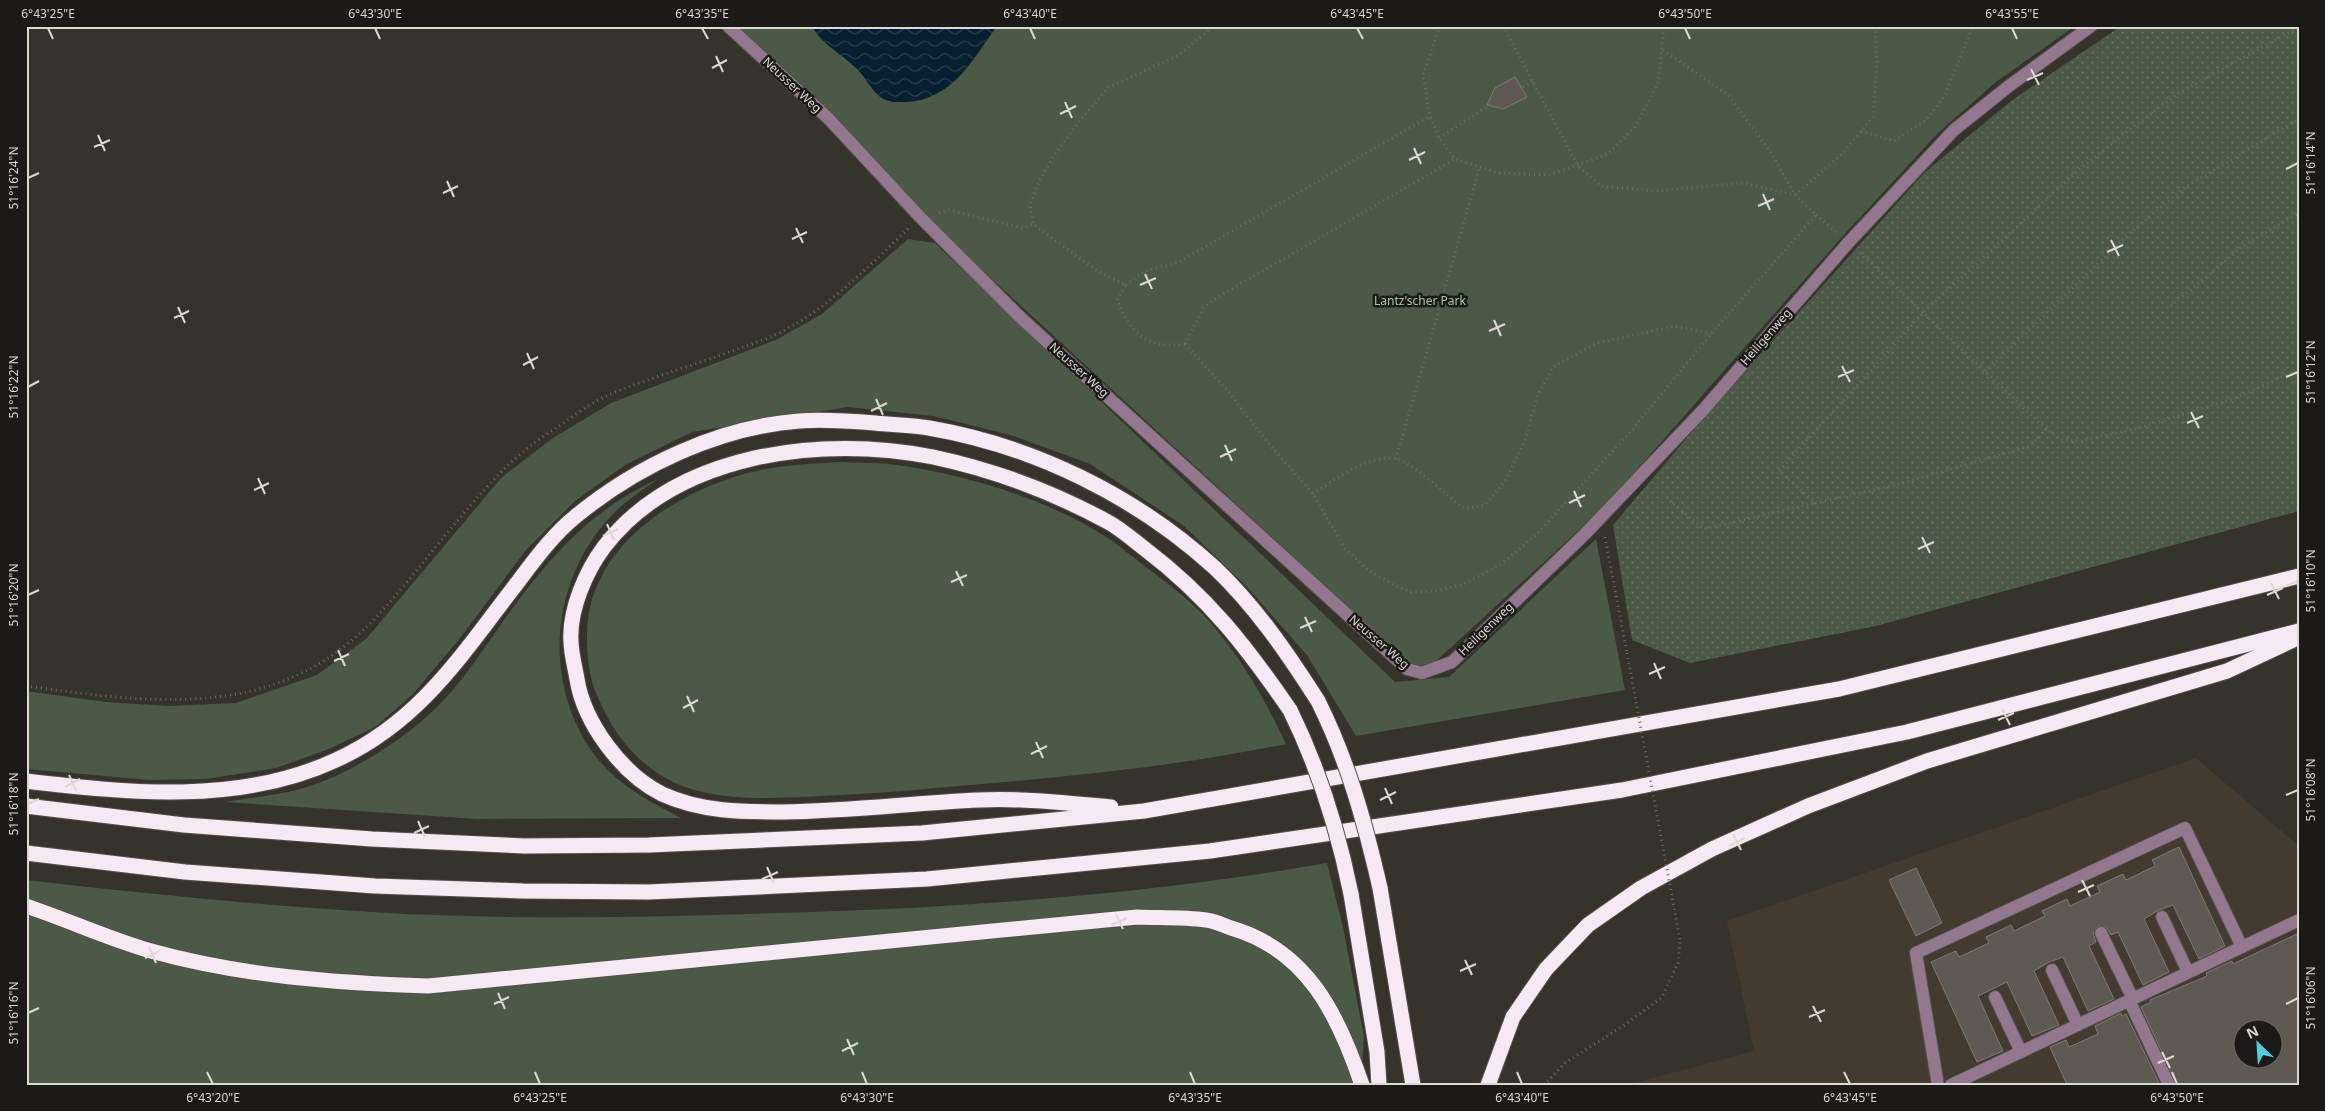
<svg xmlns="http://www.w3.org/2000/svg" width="2325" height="1111" font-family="'Noto Sans',sans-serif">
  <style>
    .built { fill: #433b30; fill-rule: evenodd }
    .green { fill: #4b5a46 }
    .garden { fill: url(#garden-dots) }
    .water { fill: url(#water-waves) }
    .building { fill: #5e5a53; stroke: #7e7973; fill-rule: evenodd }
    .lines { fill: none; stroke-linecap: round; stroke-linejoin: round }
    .minor-casing { stroke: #54504a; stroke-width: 14 }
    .highway-casing { stroke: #54504a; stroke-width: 17 }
    .path { stroke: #6e6a65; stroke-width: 3; stroke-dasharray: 1 4; stroke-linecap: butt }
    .minor { stroke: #92778e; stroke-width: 12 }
    .highway { stroke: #f7e9f4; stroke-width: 15 }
    .highway-bridge-casing { stroke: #54504a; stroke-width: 17; stroke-linecap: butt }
    .path-bridge { stroke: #6e6a65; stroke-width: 3; stroke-dasharray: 1 4; stroke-linecap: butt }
    .highway-bridge { stroke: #f7e9f4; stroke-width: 15 }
    .ticks { fill: none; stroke: #dcd9d5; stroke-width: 2 }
    .labels { text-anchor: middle; stroke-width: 5; stroke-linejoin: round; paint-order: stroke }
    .street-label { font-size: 12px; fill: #dcd9d5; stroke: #1c1a18 }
    .park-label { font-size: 12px; fill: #a8ca9b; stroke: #1c1a18 }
    .neatline { fill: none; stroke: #dcd9d5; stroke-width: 2 }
    .ticks-label { font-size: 12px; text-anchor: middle; fill: #dcd9d5 }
  </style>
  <defs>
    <pattern id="garden-dots" width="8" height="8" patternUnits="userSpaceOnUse" patternTransform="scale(1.25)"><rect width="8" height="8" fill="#4b5a46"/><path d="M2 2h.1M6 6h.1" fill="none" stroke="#647160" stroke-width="1.8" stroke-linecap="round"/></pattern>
    <pattern id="water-waves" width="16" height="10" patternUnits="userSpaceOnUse" patternTransform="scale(1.25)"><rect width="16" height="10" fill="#071f30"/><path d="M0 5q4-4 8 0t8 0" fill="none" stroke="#2b3f4d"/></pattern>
  </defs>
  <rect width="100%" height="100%" fill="#36322c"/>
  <!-- built -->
  <path class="built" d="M2196,758L2299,846V1085H1627L1754,1051L1727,921ZM2242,1028H2272V1058H2242Z"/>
  <!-- green -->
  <g class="green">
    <path d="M731,26H812C823,45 841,53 856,68C865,76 871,90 880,97C897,109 934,97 949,86C968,72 983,45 997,26H2075L1996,82L1938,133L1842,237L1604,507L1434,663L1421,670L1410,664L942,233Z"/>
    <path d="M908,239L935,243L1395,682L1449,677L1596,539L1625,690L1356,736L1307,655L1246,586L1184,526L1090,464L1014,436L933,416L848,407L692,432L625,465L575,501L526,550L461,637L412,695L375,727L329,749L276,768L206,779L149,780L26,769V691L106,702L168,706L236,703L317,675L366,639L502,477L553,438L611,403L776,340L822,314Z"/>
    <path d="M840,462C859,463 879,462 897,465C968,475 1047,499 1108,538C1121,547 1134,558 1147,568C1169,584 1192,602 1210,622C1242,659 1266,701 1286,744C1170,768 1053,778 935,788C897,792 859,794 821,796C774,798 729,802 685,787C644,772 616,739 599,700C590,681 587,660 587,639C585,551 668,496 744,474C775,465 808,464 840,462Z"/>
    <path d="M658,479C644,489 628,499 616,511C553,573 541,673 589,747C611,781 646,800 681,818L477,819L225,802C252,797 282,795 307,787C346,775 395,745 425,718C454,694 475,661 497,630C543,565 584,513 658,479Z"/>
    <path d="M1327,863L1343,927L1364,1037L1361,1085H26V880C141,893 257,905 372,912C519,921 666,917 812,912C985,906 1157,893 1327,863Z"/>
  </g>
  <!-- garden -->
  <path class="garden" d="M2121,26H2299V511L1876,626L1690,663L1632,640L1613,525L1702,420L1924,173L2011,101Z"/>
  <!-- water -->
  <path class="water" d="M812,26H997C973,58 951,101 906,102C897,102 889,103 881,97C871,90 865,76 856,68C841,53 822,45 812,26Z"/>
  <!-- building -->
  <g class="building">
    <path d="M1515,77L1527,97L1503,109L1487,105L1495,88Z"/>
    <path d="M2179,847L2225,946L2199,959L2173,905L2159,910L2144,919L2169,972L2143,985L2118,932L2111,935L2106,927L2098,926L2093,932L2096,942L2089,946L2114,999L2088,1011L2063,957L2049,962L2034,971L2059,1025L2032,1036L2007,982L1978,996L2003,1051L1977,1062L1931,962L1956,951L1959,957L1989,943L1986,937L2011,925L2014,931L2045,916L2042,911L2067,899L2070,906L2100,892L2097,886L2123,874L2126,880L2155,866L2152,860Z"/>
    <path d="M1916,868L1942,923L1916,936L1889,880Z"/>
    <path d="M2299,933V1085H2177L2141,1007L2151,1002L2150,1000L2207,976L2206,973L2232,961L2233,964ZM2242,1028H2272V1058H2242Z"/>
    <path d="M2121,1013L2122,1016L2126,1014L2160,1085H2067L2050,1047L2066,1040L2069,1047L2098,1034L2095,1026Z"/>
  </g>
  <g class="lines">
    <!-- minor casing -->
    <g class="minor-casing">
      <g id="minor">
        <path d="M728,26L828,118L920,217L1022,319L1407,669L1422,673L1452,662L1585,534L1705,408L1848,243L1954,130L2009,86L2091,26"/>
        <path d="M2162,917L2188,972"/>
        <path d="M2101,933L2133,999"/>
        <path d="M2052,970L2078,1025"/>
        <path d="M1995,997L2021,1052"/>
        <path d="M2129,1000L2169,1085"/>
        <path d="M1938,1085L1916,953L2185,828L2242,947"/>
        <path d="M1951,1085L2299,920"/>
      </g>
    </g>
    <!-- highway casing -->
    <g class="highway-casing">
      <g id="highway">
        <path d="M26,781C128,793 240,805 336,760C417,723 459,659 511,591C531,565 550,537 576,516C637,466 719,427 799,421C824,419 850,421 875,423C893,425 912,425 929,428C1034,446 1136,496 1215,568C1256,607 1288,654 1318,701"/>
        <path d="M26,806L184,825L372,839L524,846L649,845L922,833L1144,811L1839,689L2299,576"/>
        <path d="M1111,807C1067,803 1022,798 979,800C914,803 849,811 784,812C743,812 701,812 662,794C622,774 584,723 577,679C575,667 571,653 571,641C569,610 586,571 604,547C677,452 823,435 933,457C994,470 1053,492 1108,522C1121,529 1133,540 1145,549C1208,597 1246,646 1290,710"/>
        <path d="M26,853L185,872L375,886L523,891L649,892L927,879L1210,851L1622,790L1907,732L2299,631"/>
        <path d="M1380,888L1413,1085"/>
        <path d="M1351,894L1377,1052L1379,1085"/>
        <path d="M26,906C68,920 109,939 151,951C242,976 334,983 428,986L1137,917C1159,918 1183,917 1206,920C1214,921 1223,925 1231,928C1307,950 1338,1014 1362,1085"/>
        <path d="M1488,1085L1513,1017L1546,969L1588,925L1641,888L1712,849L1808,806L1927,761L2227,671L2293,640"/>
      </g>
    </g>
    <!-- path -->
    <g class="path">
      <path d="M1440,26L1423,75L1430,116L1439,138L1455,159L1498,173L1549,175L1608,154L1635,127L1658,84L1664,26"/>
      <path d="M1663,50L1728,95L1771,153L1795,195L1842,154L1873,117L1877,62L1875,26"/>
      <path d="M1523,87L1533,81"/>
      <path d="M1861,131L1894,141L1926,120L1944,97L1973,26"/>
      <path d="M1439,138L1491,104"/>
      <path d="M939,213L949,210L1023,228L1033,224"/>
      <path d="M1816,215L1837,233"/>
      <path d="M1860,253L2046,429L2061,440L2081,441L2135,429L2233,399L2299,369"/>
      <path d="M1126,285L1143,272L1179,262L1430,116"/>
      <path d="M2171,306L2243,246L2299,213"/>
      <path d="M1185,344L1227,390L1269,444L1313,494L1344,547L1368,570L1394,585L1411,592L1435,591L1464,584L1500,565L1535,536L1631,431L1711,334L1816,215L1795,195L1743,183L1653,191L1601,186L1578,166L1503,26"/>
      <path d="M1185,344C1147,349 1131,334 1117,300L1126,285L1097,271L1033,224L1030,204L1040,180L1053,157L1082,118L1109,87L1177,56L1214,26"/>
      <path d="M1185,344L1204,307L1218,297L1455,159"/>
      <path d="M1986,372L2124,238L2184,188L2299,119"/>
      <path d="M2046,429L2031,446L1896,485L1816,503L1779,471L1924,312L2075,173L2138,123L2179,93L2299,27"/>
      <path d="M1396,459L1480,166"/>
      <path d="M1313,494C1334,480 1370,453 1396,459C1414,463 1448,497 1465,509L1485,505L1505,481L1525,441L1537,397L1553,367L1597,343L1675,326L1711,334"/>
      <path d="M1670,501L1704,529L1815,503"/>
      <path d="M1605,537L1627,653"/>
      <path d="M26,686C144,702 266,721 361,632C388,607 411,577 434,549C470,506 505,460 553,430C571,418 591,402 611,394C652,377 694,365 735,350C748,345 762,341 775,335C827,310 868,267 910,227"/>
      <path d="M1544,1085L1565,1063L1626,1024L1662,997L1678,963L1680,940"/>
    </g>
    <!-- minor -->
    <use href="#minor" class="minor"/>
    <!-- highway -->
    <use href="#highway" class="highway"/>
    <!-- highway-bridge casing -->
    <g class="highway-bridge-casing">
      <g id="highway-bridge">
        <path d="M1318,701C1348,761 1365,823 1380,888"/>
        <path d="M1290,710C1319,769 1338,830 1351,894"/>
      </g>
    </g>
    <!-- path-bridge -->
    <path class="path-bridge" d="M1627,653L1680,940"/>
    <!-- highway-bridge -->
    <use href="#highway-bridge" class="highway-bridge"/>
  </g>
  <!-- ticks -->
  <path class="ticks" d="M48,28L53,39M375,28L380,39M702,28L708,39M1030,28L1035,39M1357,28L1363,39M1685,28L1690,39M2012,28L2017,39M716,56L723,72M712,68L727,60M2031,69L2039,85M2027,80L2043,73M1065,102L1072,118M1060,114L1076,106M98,135L105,151M94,147L110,140M1414,148L1421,164M1409,160L1425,152M2286,169L2298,163M28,178L39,173M447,181L454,197M443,193L458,186M1763,194L1770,210M1758,206L1774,199M796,228L803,243M792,239L807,232M2111,240L2119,256M2107,252L2123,245M1145,274L1152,289M1140,285L1156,278M178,307L185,323M174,318L189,311M1494,320L1501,336M1489,331L1505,324M527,353L534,369M523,365L538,357M1842,366L1850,382M1838,377L1854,370M2286,377L2298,372M28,387L39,381M876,399L883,415M871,411L887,403M2191,412L2199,428M2187,423L2203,416M1225,445L1232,461M1220,457L1236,449M258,478L265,494M254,490L269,483M1574,491L1581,507M1569,503L1585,495M607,524L614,540M603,536L618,529M1922,537L1930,553M1918,549L1934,542M956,571L963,586M951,582L967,575M2271,583L2279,599M2286,586L2298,581M28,595L39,590M2267,595L2283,588M1305,617L1312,632M1300,628L1316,621M338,650L345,666M334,661L349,654M1654,663L1661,679M1649,674L1665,667M687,696L694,712M683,708L698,700M2002,709L2010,725M1998,720L2014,713M1036,742L1043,758M1031,754L1047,746M69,775L76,791M65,787L80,779M1385,788L1392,804M2286,795L2298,790M1380,800L1396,792M28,804L39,799M418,821L425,837M414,833L429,826M1733,834L1741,850M1729,846L1745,838M767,867L774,883M762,879L778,872M2082,880L2090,896M2078,892L2094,885M1116,914L1123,929M1111,925L1127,918M149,947L156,963M145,958L160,951M1465,960L1472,975M1460,971L1476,964M498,993L505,1009M494,1004L509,997M2286,1004L2298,998M1813,1006L1821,1022M28,1013L39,1008M1809,1017L1825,1010M847,1039L854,1055M842,1051L858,1043M2162,1052L2170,1068M2158,1063L2174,1056M207,1072L213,1084M535,1072L540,1084M862,1072L867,1084M1190,1072L1195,1084M1517,1072L1522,1084M1844,1072L1850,1084M2172,1072L2177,1084"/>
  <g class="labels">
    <!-- street labels -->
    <g class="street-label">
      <text transform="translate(792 85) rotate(43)" y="4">Neusser Weg</text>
      <text transform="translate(1766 337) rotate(-49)" y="4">Heiligenweg</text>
      <text transform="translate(1079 370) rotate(42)" y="4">Neusser Weg</text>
      <text transform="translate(1486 629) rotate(-44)" y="4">Heiligenweg</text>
      <text transform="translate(1379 642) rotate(41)" y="4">Neusser Weg</text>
    </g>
    <!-- park labels -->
    <g class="park-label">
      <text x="1420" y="305">Lantz'scher Park</text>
    </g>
  </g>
  <!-- border -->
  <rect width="2325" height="1111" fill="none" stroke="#1c1a18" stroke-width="55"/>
  <!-- north arrow -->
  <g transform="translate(2258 1044) rotate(335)"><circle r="24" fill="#1c1a18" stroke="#696664"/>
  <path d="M0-4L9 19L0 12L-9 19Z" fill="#53cbda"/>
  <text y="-8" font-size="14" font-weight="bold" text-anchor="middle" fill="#dcd9d5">N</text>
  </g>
  <rect x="28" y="28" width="2270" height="1056" class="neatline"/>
  <g class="ticks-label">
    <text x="48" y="18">6°43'25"E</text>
    <text x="375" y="18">6°43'30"E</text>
    <text x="702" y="18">6°43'35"E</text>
    <text x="1030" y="18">6°43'40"E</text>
    <text x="1357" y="18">6°43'45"E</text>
    <text x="1685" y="18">6°43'50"E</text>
    <text x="2012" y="18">6°43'55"E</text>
    <text transform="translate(2311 163) rotate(-90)" y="4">51°16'14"N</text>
    <text transform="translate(14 178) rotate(-90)" y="4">51°16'24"N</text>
    <text transform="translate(2311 372) rotate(-90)" y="4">51°16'12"N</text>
    <text transform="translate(14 387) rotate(-90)" y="4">51°16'22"N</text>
    <text transform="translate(2311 581) rotate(-90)" y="4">51°16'10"N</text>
    <text transform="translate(14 595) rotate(-90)" y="4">51°16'20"N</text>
    <text transform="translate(2311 790) rotate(-90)" y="4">51°16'08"N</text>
    <text transform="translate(14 804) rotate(-90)" y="4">51°16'18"N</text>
    <text transform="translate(2311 998) rotate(-90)" y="4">51°16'06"N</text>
    <text transform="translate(14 1013) rotate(-90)" y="4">51°16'16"N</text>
    <text x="213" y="1102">6°43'20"E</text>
    <text x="540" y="1102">6°43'25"E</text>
    <text x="867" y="1102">6°43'30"E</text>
    <text x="1195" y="1102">6°43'35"E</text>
    <text x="1522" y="1102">6°43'40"E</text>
    <text x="1850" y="1102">6°43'45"E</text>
    <text x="2177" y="1102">6°43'50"E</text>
  </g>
</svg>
